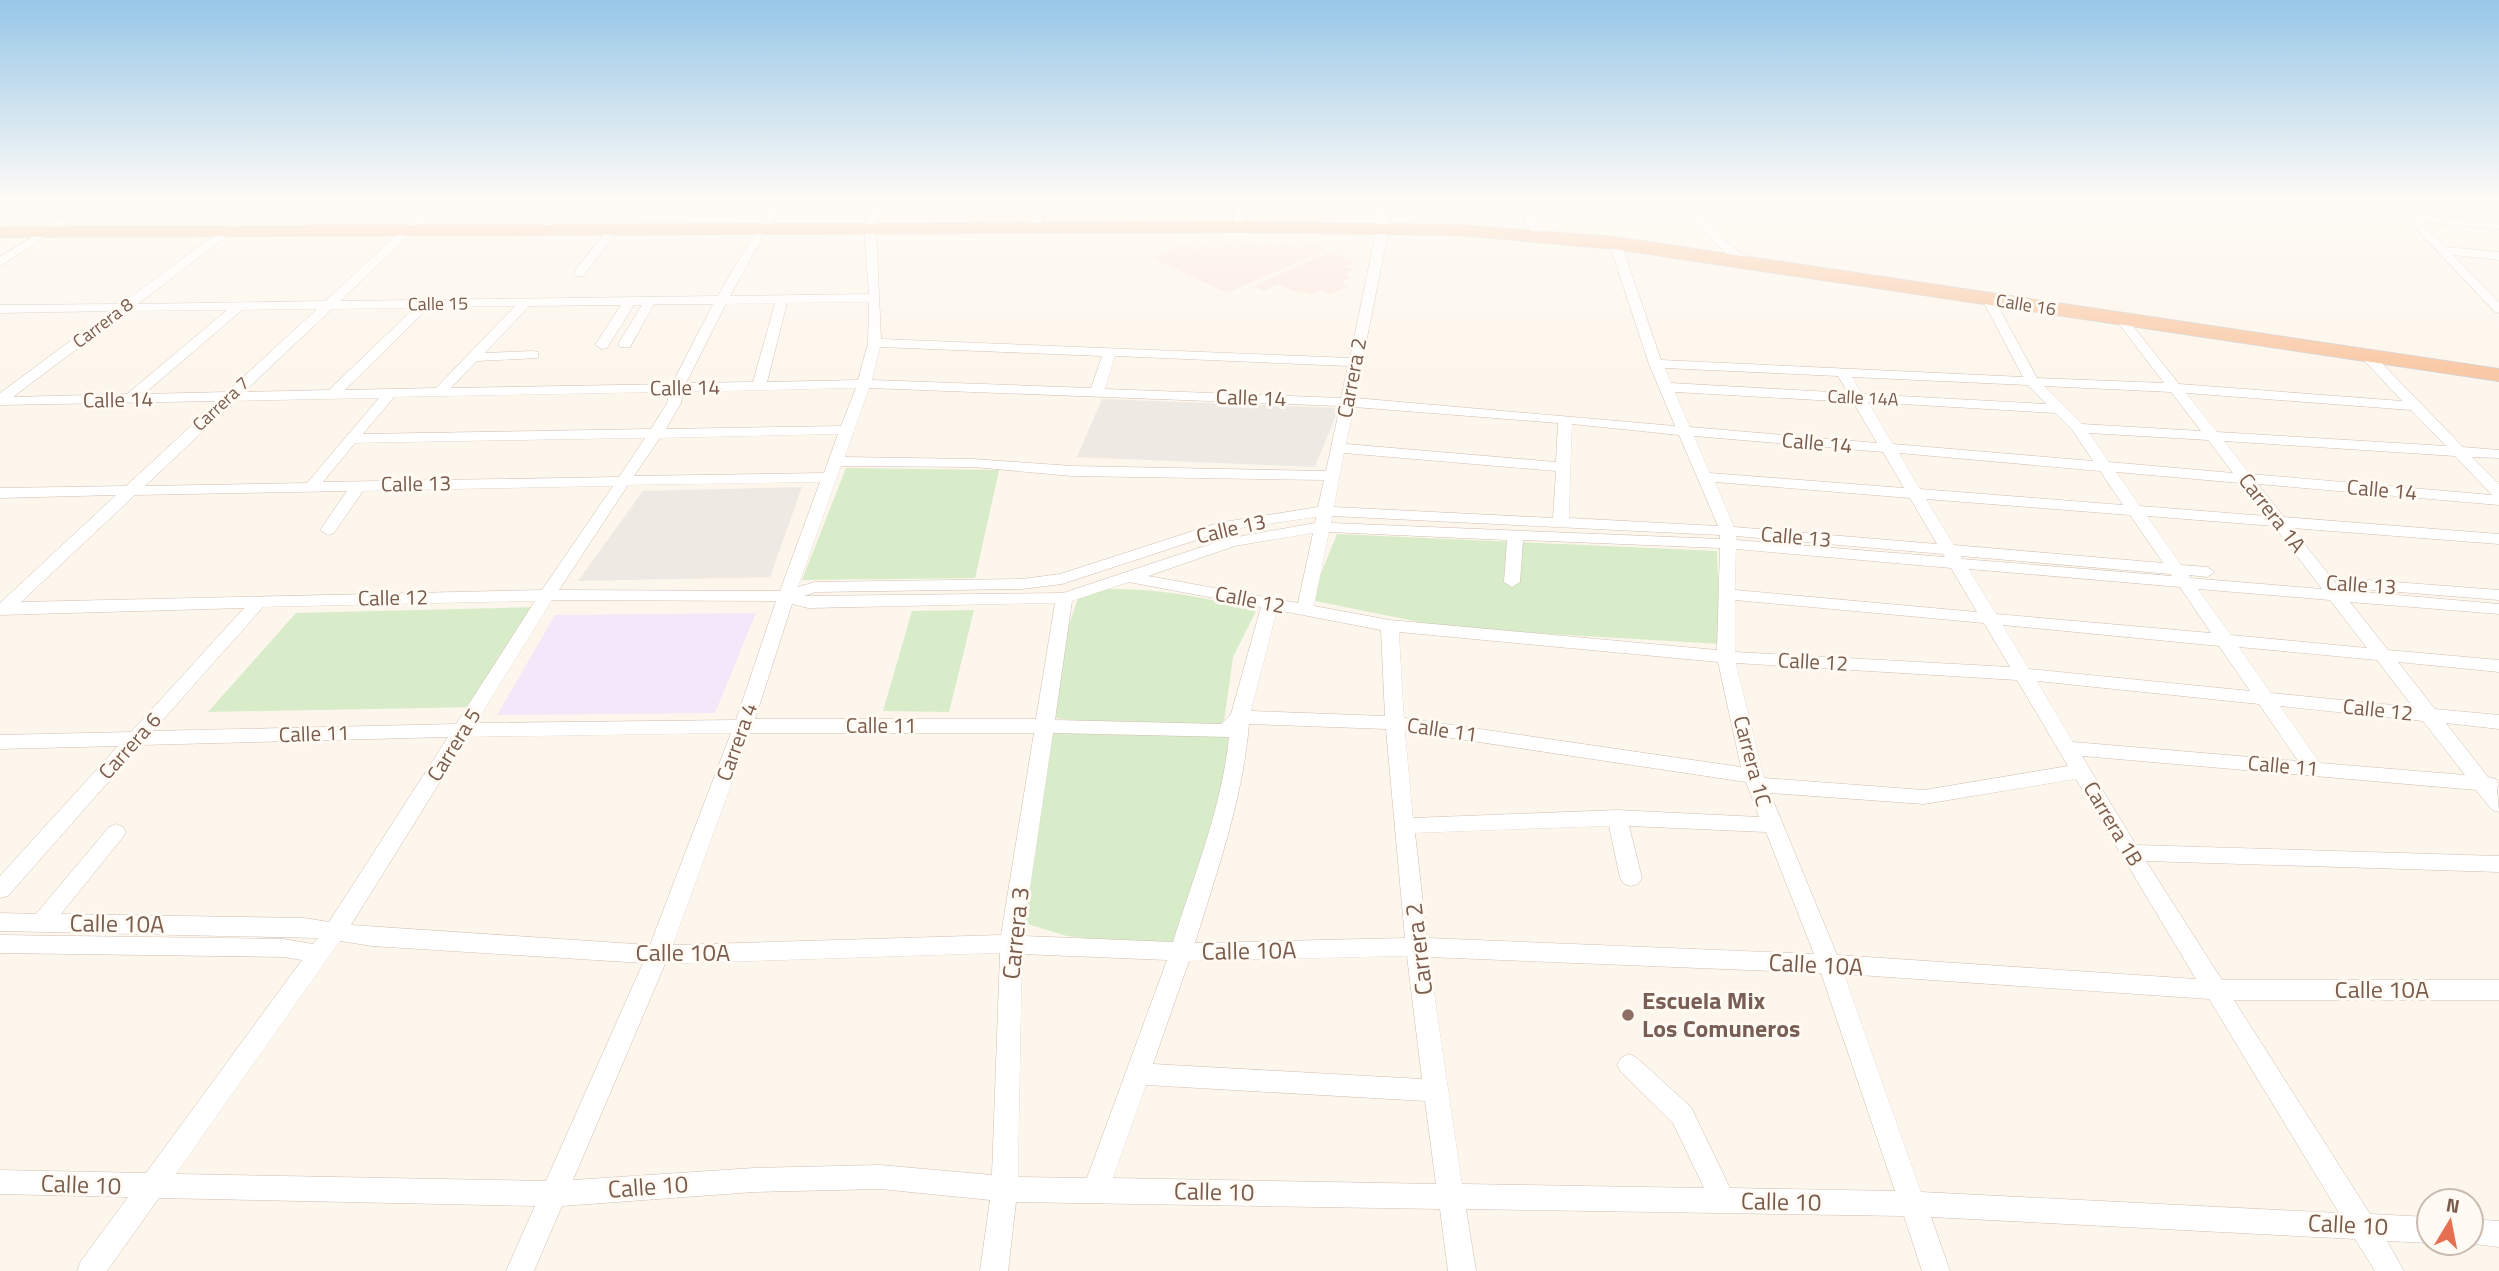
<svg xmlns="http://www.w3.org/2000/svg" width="2499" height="1271" font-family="'Titillium Web',sans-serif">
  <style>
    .commercial { fill: #fde8e0 }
    .industrial { fill: #efe9e4 }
    .education { fill: #f3e8fa }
    .green { fill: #d8ecc9 }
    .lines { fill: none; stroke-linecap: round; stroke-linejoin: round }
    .minor-casing { stroke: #d1beb0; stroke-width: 1 }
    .trunk-casing { stroke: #dad1cd; stroke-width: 2 }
    .minor { fill: #fff; fill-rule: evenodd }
    .trunk { fill: #f9c8a4; fill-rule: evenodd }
    .education-dot { fill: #8d6e63; stroke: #fffaf3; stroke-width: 2.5 }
    .labels { text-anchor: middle; stroke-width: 6; stroke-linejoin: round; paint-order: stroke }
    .far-street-label { font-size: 18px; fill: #7a5c4d; stroke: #fffaf3 }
    .street-label { font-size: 21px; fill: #7a5c4d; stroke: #fffaf3 }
    .near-street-label { font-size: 24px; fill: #7a5c4d; stroke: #fffaf3 }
    .near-education-label { font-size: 24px; font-weight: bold; fill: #785e54; stroke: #fffaf3; text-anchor: start }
  </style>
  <rect width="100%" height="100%" fill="#fdf6ec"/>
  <!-- commercial -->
  <g class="commercial">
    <path d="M1248,244L1258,248L1269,244L1278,248L1287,244L1299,249L1312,244L1326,250L1227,293L1152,258L1184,245L1195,250L1206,245L1216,249L1227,245L1237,249Z"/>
    <path d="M1330,251L1355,262L1346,266L1353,269L1345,274L1352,277L1341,282L1349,286L1330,294L1321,290L1311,295L1303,291L1298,293L1279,284L1264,291L1254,286Z"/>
  </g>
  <!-- industrial -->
  <g class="industrial">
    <path d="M1102,399L1339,408L1315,467L1077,457Z"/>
    <path d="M802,487L770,577L578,581L643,491Z"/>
  </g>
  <!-- education -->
  <path class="education" d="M756,613L715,713L497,715L555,615Z"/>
  <!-- green -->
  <g class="green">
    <path d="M846,468L999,470L975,578L802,580Z"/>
    <path d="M1337,534L1717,551L1721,644L1449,628L1310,600Z"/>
    <path d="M1106,589C1156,588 1207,597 1256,611L1233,657L1223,729L1108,725L1056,718L1060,652L1078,598Z"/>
    <path d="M536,607L478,707L208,712L296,613Z"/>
    <path d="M974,610L949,712L883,711L912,611Z"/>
    <path d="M1052,729L1230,733L1215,823L1177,948L1067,936L1024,923Z"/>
  </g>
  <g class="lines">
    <!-- minor casing -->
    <g class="minor-casing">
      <g id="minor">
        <path d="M95,197H108L0,266V257Z"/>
        <path d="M266,197H278L138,304L325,301L438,197H449L340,301L718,296L775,197H785L730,296L869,294L864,228L878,197H888L876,228L881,339L1350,358L1377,227L1372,197H1382L1389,227L1355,398L1675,426L1649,364L1609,243L1615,240L1621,243L1661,360L2023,377L1982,299L1988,295L1994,299L2037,378L2164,383L2116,320L2122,316L2126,317L2179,384L2402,401L2358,354L2360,351H2370L2463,447L2499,450V458L2472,457L2499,484V505L2258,484L2284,517L2499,534V544L2292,528L2341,590L2499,604V614L2350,602L2388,650L2499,660V672L2398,662L2435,709L2499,715V729L2446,723L2488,777L2496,779L2499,784L2497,788L2499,812L2492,810L2476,790L2082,756L2136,845L2499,856V872L2146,861L2222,980H2499V1000H2234L2370,1214L2429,1217V1243L2387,1241L2404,1271H2375L2355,1239L1931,1217L1950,1271H1922L1904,1216L1466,1209L1476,1271H1448L1440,1209L1016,1202L1008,1271H980L990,1200L880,1189L754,1192L562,1206L534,1271H506L535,1206L159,1198L107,1271H77L81,1261L128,1197L0,1194V1170L146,1173L302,960L283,957L0,953V935L283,939L313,944L318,938L0,931V913L36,914L109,827L116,824L123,827L126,832L123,837L61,914L304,918L329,922L448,737L141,745L8,896L0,898V876L118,746L0,749V735L131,732L244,608L0,615V603L116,495L0,498V488L126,486L218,401L0,405V393L111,311L0,313V305L121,304ZM869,302L868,343L858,380L767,382L787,303ZM775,303L753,382L686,383L726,304ZM654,304H713L672,384L451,388L477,361L538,358V352L533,351L485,353L529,306L621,305L595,345L602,349L607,348L634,305H642L618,344L620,347H630ZM515,306L436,388L345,390L429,307ZM414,308L329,390L244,392L332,309ZM317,309L227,392L144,394L242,310ZM227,310L127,394L13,397L127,311ZM880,347L1102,356L1091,388L872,380ZM1115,356L1348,366L1341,398L1105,389ZM1665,368L1838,376L1848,393L1671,383ZM1852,377L2028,385L2046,404L1862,394ZM2044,386L2171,392L2201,431L2082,424ZM856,388L841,426L666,429L681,403L683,392ZM869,388L1340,406L1326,471L1072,466L973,459L845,457ZM669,392L667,403L651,429L363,434L394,397ZM1675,392L1853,402L1877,443L1690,427ZM2186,393L2411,410L2446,446L2217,432ZM379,398L307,483L145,486L235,401ZM1868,402L2055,413L2073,431L2093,461L1893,444ZM1354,407L1558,423L1556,462L1346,444ZM1572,424L1679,435L1718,526L1569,518ZM2089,433L2208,440L2233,473L2109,462ZM838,434L824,473L634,476L660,438ZM1694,436L1883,452L1904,488L1710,473ZM645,438L619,477L323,482L355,443ZM2224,441L2455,456L2492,495L2250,474ZM1344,453L1556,471L1553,518L1334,507ZM1899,453L2100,471L2123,505L1920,489ZM841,466L973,467L1072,476L1324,480L1318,507L1218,523L1060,574L1022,579L815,582L798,587ZM2116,472L2240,483L2266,516L2140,506ZM820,482L780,591L559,590L628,485ZM1715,482L1910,498L1937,544L1734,527ZM613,486L542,590L21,602L135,495L347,491L320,530L328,535L334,533L363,491ZM1926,499L2130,515L2163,563L1954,545ZM1332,516L1720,535V539L1331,523ZM2147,516L2274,526L2322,589L2190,578L2189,575L2207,577L2215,572L2207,567L2181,565ZM1316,517L1315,523L1226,539L1063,593L804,596L816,592L1022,589L1062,584L1227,530ZM1329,532L1507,540L1504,582L1512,587L1520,582L1523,540L1720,548L1717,650L1390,620L1314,606ZM1313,533L1298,603L1148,576L1235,546ZM1736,536L1943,554L1945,557L1736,540ZM1736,549L1951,568L1977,612L1735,590ZM1961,556L2170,574L2172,576L1962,559ZM1969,569L2180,587L2211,633L1996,614ZM1129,582L1261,607L1231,714L1221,724L1055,720L1072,601ZM2198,589L2330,600L2367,648L2231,635ZM552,600L776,601L736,720L476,723ZM1735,600L1984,623L2010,667L1735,652ZM535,601L456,724L153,731L263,607ZM1055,603L1036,719H755L792,604L808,608ZM1277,610L1381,630L1385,716L1251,711ZM2003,625L2219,646L2250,691L2029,669ZM1399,632L1718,662L1741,767L1404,718ZM2239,647L2377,660L2413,707L2271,693ZM1736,663L2017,680L2068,766L1924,790L1764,778ZM2037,681L2259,704L2298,761L2073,742ZM2280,706L2423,721L2465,775L2320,763ZM1249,724L1386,729L1405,938L1195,943C1217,871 1243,799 1249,724ZM1405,731L1746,782L1759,817L1617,810L1413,818ZM731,733L650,945L351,925L468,737ZM750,733H1034L1001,935L673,945ZM1053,733L1229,737C1222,807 1194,875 1173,942L1023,936ZM2076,779L2196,979L1837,955L1770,793L1924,804ZM1609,826L1620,878L1624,884L1631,886L1638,884L1642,878L1629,826L1766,832L1814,954L1427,938L1415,833ZM340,941L372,946L643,963L546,1181L176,1174ZM1000,953L992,1175L880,1165L754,1168L573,1180L665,964ZM1022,954L1167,960L1087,1178L1018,1177ZM1407,956L1422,1079L1153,1064L1189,961ZM1429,957L1821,973L1895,1191L1730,1188L1691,1107L1637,1058L1629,1054L1621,1058L1617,1065L1621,1072L1673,1123L1704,1188L1462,1184ZM1844,974L2209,999L2339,1213L1921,1192ZM1146,1085L1425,1101L1436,1184L1113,1178Z"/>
        <path d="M569,197H580L545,232H537V228Z"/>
        <path d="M1037,197H1047L1041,228L1035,231L1029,228Z"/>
        <path d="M1234,197H1244V229L1234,227Z"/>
        <path d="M1512,197H1522L1544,235L1542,237H1534Z"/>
        <path d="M1679,197H1690L1724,240L1751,260V266C1729,268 1691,214 1679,197Z"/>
        <path d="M2386,197H2419L2499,207V213L2401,201L2414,214L2499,223V229L2421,222L2446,247L2499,252V260L2453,255L2499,302V313L2495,312Z"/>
        <path d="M609,228L619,230L583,276H575V270Z"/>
        <path d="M2368,580L2499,590V600L2362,589L2360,585Z"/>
        <path d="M2471,1219L2499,1221V1247L2466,1243H2471Z"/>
      </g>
    </g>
    <!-- trunk casing -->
    <g class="trunk-casing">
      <path id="trunk" d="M1240,222L1458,225L1615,237L2499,369V381L1615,249L1458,235L1240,232L0,237V227Z"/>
    </g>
    <!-- minor -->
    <use href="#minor" class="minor"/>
    <!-- trunk -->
    <use href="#trunk" class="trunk"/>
  </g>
  <!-- sky -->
  <linearGradient id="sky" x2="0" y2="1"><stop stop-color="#97c7e8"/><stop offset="0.53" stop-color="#fefbf6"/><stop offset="1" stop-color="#fefbf6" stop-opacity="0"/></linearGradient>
  <rect width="2499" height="375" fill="url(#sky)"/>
  <!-- markers -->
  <circle class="education-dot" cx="1628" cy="1015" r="7"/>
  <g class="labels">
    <!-- far-street labels -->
    <g class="far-street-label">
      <text transform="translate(438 304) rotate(-1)" y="6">Calle 15</text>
      <text transform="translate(2026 305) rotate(9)" y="6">Calle 16</text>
      <text transform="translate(103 323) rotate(-37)" y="6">Carrera 8</text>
      <text transform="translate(1863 398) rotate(3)" y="6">Calle 14A</text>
      <text transform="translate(221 404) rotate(-43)" y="6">Carrera 7</text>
    </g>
    <!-- street labels -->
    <g class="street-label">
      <text transform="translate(1352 378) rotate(-79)" y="7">Carrera 2</text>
      <text transform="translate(685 388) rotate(-1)" y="7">Calle 14</text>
      <text transform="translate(1251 398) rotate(2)" y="7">Calle 14</text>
      <text transform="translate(118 400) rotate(-1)" y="7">Calle 14</text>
      <text transform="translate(1817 443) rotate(5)" y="7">Calle 14</text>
      <text transform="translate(416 484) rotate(-1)" y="7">Calle 13</text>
      <text transform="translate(2382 490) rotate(5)" y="7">Calle 14</text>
      <text transform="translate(2272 513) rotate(52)" y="7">Carrera 1A</text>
      <text transform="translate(1231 529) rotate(-13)" y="7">Calle 13</text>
      <text transform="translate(1796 537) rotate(5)" y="7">Calle 13</text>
      <text transform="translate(2361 585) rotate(4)" y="7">Calle 13</text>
      <text transform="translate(393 598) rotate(-1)" y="7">Calle 12</text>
      <text transform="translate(1250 600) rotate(11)" y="7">Calle 12</text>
      <text transform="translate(1813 662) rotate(3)" y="7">Calle 12</text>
      <text transform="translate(2378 710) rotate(6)" y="7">Calle 12</text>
      <text x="881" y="733">Calle 11</text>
      <text transform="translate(1442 730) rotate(8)" y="7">Calle 11</text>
      <text transform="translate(314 734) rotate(-2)" y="7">Calle 11</text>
      <text transform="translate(737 742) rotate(-70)" y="7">Carrera 4</text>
      <text transform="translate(454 745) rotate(-58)" y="7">Carrera 5</text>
      <text transform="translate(130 746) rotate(-48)" y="7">Carrera 6</text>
      <text transform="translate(1752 761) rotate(75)" y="7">Carrera 1C</text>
      <text transform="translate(2283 766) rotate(5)" y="7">Calle 11</text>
      <text transform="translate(2113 824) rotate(59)" y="7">Carrera 1B</text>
    </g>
    <!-- near-street labels -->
    <g class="near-street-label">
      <text transform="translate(117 924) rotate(1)" y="8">Calle 10A</text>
      <text transform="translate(1016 933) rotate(-84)" y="8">Carrera 3</text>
      <text transform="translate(1419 949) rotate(-97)" y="8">Carrera 2</text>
      <text transform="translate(1249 951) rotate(-1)" y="8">Calle 10A</text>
      <text x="683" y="961">Calle 10A</text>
      <text transform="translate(1816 965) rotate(3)" y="8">Calle 10A</text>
      <text x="2382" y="998">Calle 10A</text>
      <text transform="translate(81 1185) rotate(2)" y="8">Calle 10</text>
      <text transform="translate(648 1187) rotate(-4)" y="8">Calle 10</text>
      <text transform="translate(1214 1192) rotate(1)" y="8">Calle 10</text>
      <text transform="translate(1781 1202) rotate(1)" y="8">Calle 10</text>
      <text transform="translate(2348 1225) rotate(3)" y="8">Calle 10</text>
    </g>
    <!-- near-education labels -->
    <g class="near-education-label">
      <text x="1642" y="1009">Escuela Mix<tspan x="1642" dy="28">Los Comuneros</tspan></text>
    </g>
  </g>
  <!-- north arrow -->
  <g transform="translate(2450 1222) rotate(10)"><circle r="33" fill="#fffaf3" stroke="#cabbb1" stroke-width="2"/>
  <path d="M0-5L12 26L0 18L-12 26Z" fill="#e76f51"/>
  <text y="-10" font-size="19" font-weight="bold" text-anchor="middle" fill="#7a5c4d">N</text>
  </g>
</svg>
